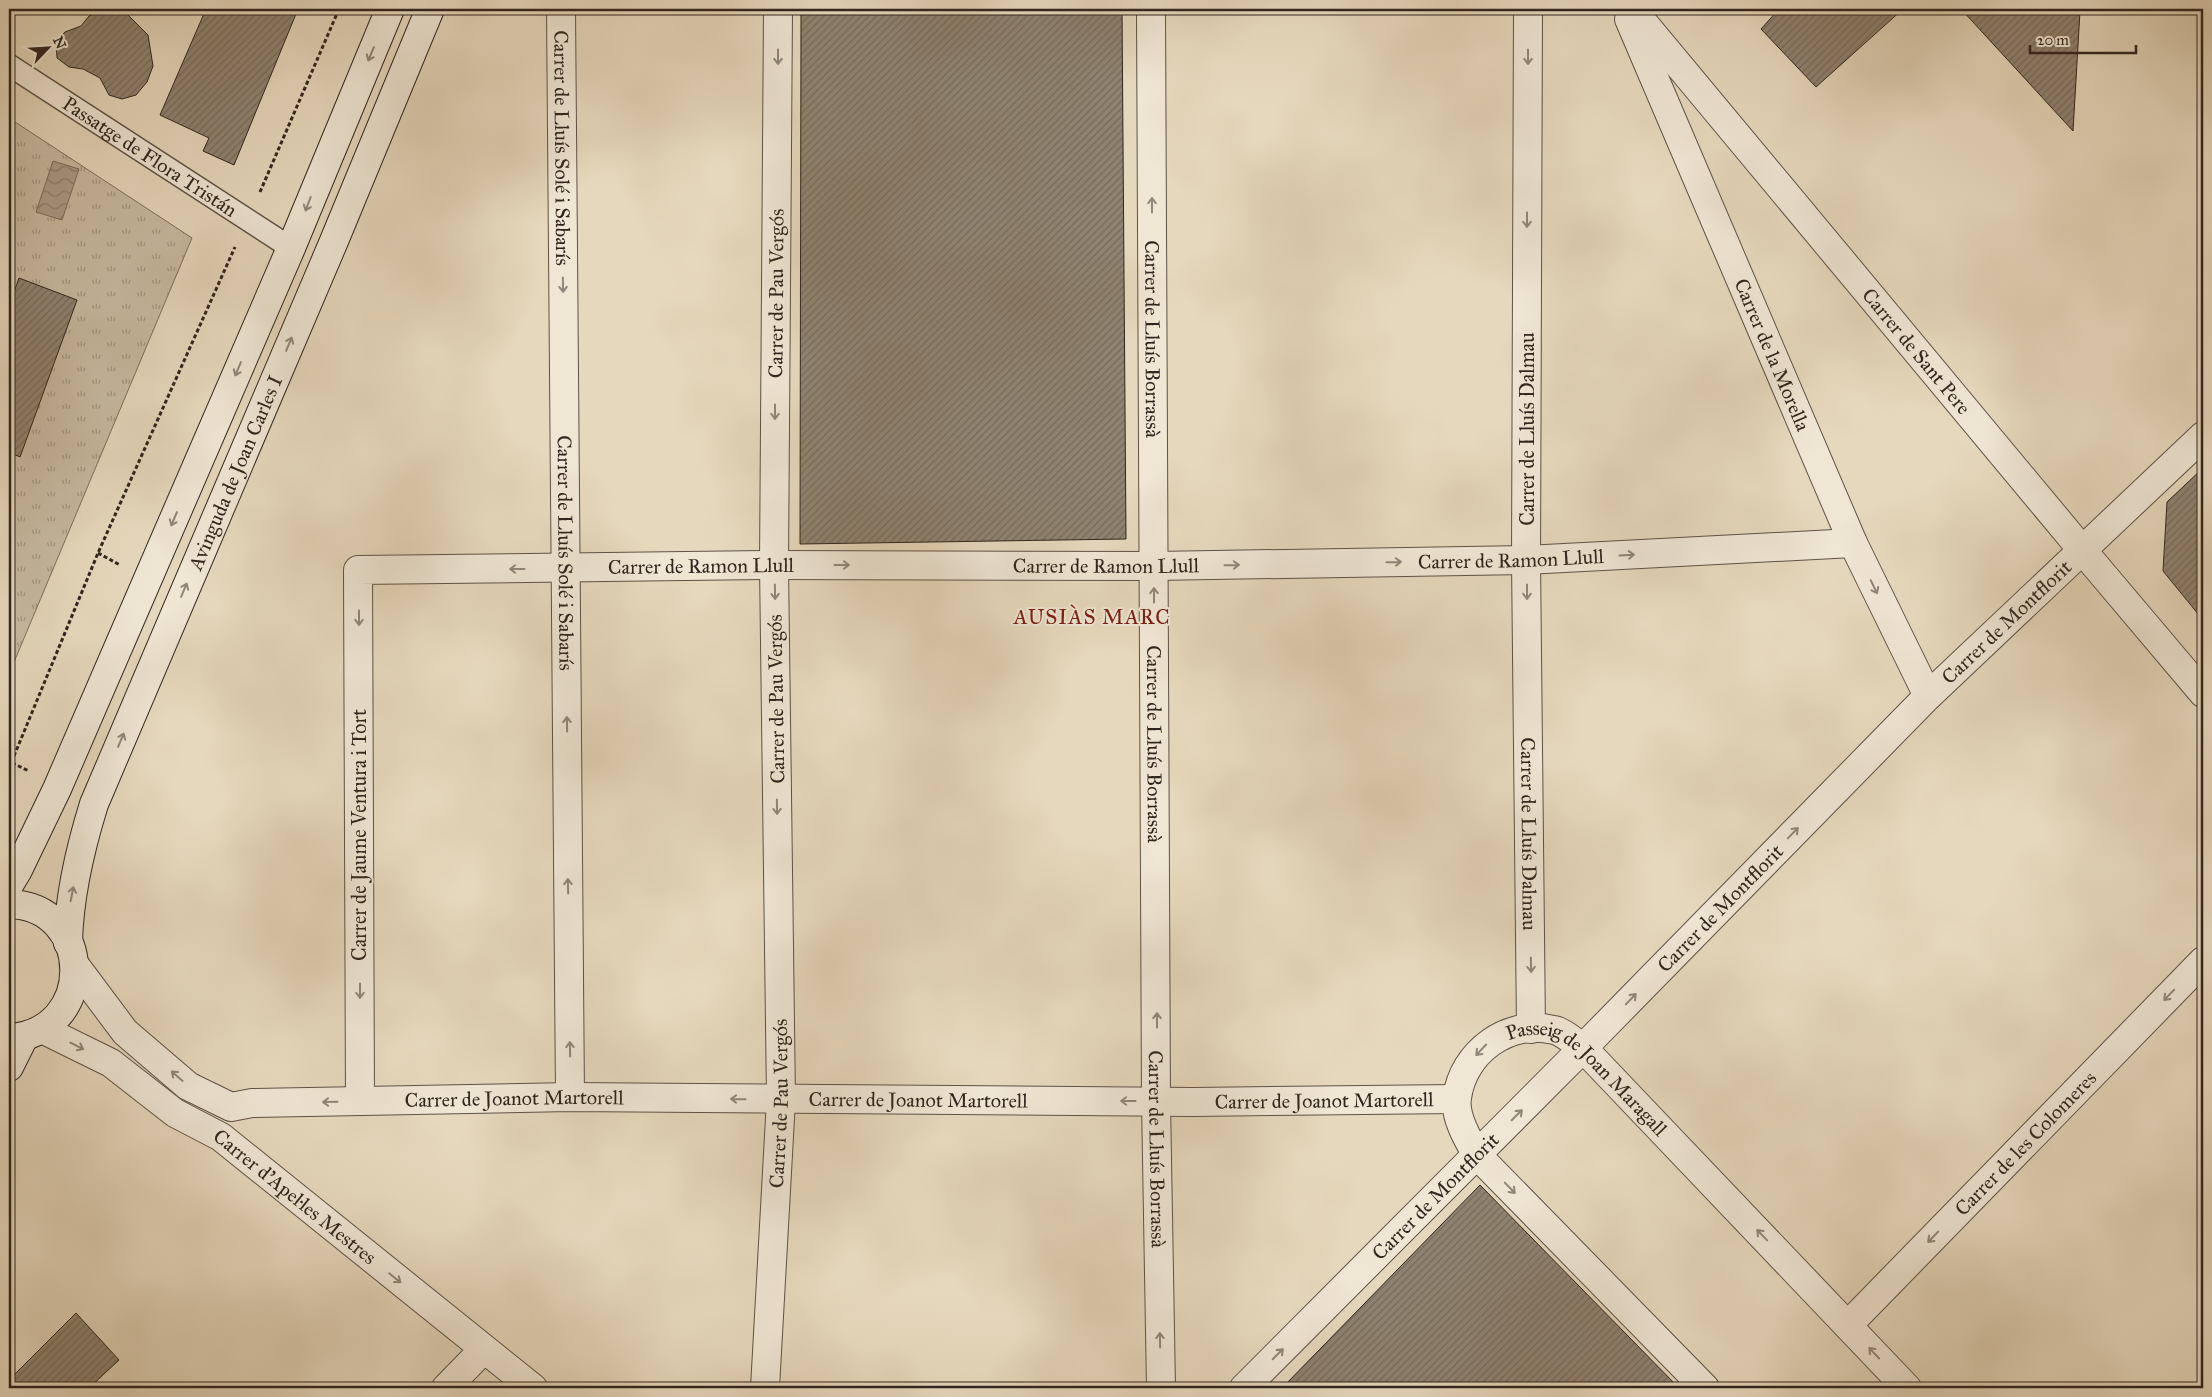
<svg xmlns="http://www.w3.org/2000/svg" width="2212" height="1397" font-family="'IM FELL Great Primer',serif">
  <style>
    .grass { fill: url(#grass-tufts); stroke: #7c7060 }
    .water { fill: url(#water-waves); stroke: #786c5d }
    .building { fill: url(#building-hatch); stroke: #30261e }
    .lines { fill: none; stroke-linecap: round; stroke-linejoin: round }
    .lane-casing { stroke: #5e5246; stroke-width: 24 }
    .street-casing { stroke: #5e5246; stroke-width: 30 }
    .secondary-casing { stroke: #30261e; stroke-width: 30 }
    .path { stroke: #30261e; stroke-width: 3; stroke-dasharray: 4 2.5; stroke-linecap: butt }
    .lane { stroke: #efe6d4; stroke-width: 21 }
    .street { stroke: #efe6d4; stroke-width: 28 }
    .secondary { stroke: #efe6d4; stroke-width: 28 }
    .oneway { stroke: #908679 }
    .labels { text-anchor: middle; stroke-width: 4; stroke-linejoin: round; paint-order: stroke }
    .street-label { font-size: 20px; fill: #30261e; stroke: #efe6d4 }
    .neighbourhood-label { font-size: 21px; letter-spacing: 1px; fill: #7a1f14; stroke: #efe6d4 }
  </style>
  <defs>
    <pattern id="grass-tufts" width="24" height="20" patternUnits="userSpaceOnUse" patternTransform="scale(1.25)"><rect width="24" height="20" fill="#c7baa2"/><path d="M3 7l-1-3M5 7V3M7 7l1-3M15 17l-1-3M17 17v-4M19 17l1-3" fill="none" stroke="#a29783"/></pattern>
    <pattern id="water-waves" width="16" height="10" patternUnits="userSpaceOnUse" patternTransform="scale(1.25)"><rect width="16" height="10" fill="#a89b87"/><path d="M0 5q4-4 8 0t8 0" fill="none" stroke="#897e6e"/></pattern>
    <pattern id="building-hatch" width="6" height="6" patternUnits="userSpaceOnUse" patternTransform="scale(1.25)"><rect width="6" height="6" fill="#8f8371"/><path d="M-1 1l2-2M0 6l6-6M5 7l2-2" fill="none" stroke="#756b5c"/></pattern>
  </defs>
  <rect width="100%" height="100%" fill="#e6d8bd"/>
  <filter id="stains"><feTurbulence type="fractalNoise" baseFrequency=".004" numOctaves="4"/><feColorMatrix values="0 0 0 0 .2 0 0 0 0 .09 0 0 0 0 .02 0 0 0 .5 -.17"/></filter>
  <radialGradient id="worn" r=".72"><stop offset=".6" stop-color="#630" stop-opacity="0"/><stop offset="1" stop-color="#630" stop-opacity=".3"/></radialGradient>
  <!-- grass -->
  <path class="grass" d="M9,118L192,238L9,674Z"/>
  <!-- water -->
  <path class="water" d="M53,161L79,169L62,220L36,212Z"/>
  <!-- building -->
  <g class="building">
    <path d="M206,9H298L234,165L203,151L209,138L160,115Z"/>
    <path d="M801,9H1122L1126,539L800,544Z"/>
    <path d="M1779,9H1903L1816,87L1761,29Z"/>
    <path d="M1961,9H2077L2080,11L2073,131Z"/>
    <path d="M103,10L127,14L148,35L153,66L147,82L136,95L122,99L109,95L100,78L83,69L69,67L57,58L56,41L65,32L81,26L89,16Z"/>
    <path d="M19,278L77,300L20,457L9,452V306Z"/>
    <path d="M2203,468V620L2163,571L2167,502Z"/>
    <path d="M1480,1185L1679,1388H1282Z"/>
    <path d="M76,1313L119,1360L89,1388H12L9,1385V1380Z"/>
  </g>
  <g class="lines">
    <!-- lane casing -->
    <g class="lane-casing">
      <g id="lane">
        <path id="s1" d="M9,65L291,248"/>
      </g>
    </g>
    <!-- street casing -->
    <g class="street-casing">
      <g id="street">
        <path id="s2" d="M561,9L570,1097"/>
        <path id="s3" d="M1151,9L1156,1101L1161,1388"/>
        <path id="s4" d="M1528,9L1526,560L1531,1029"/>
        <path id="s5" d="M1632,9L2083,551L2203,693"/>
        <path id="s6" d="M1629,19L1853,543L1928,696"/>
        <path id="s7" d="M75,965L125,1032L188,1086L231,1107L252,1103L570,1097L1193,1102L1456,1099"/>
        <path id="s8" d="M42,1029L111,1063L175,1113L221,1137L533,1388"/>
        <path id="s9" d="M360,1101L358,570L774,565L1154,566L1526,560L1853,543"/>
        <path id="s10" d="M1848,1325L2203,961"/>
        <path d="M446,1388L483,1350"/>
        <path id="s11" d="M765,1388L781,1100L774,565L778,9"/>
        <path id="s12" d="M1244,1388L1583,1048L1928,696L2203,436"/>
        <path id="s13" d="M1705,1388L1477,1155C1468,1140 1454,1116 1457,1098C1463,1052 1508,1019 1554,1030C1564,1032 1575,1043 1583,1048L1907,1388"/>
      </g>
    </g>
    <!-- secondary casing -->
    <g class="secondary-casing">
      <g id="secondary">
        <path d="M9,885L18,870L57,789L291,248L390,9"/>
        <path d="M9,904C95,906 97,1033 9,1038"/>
        <path id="s14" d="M68,943C69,895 80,849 94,804L334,241L430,9"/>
        <path d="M9,1067L24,1037"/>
      </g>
    </g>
    <!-- path -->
    <g class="path">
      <path d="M260,192L339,9"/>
      <path d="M98,553L120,565"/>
      <path d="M12,763L29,771"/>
      <path d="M9,768L98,553L235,247"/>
    </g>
    <!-- lane -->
    <use href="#lane" class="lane"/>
    <!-- street -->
    <use href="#street" class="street"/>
    <!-- secondary -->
    <use href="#secondary" class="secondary"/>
  </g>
  <!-- one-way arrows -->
  <defs><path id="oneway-shaft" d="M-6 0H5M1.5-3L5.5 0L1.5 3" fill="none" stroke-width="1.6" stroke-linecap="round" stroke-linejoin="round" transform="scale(1.25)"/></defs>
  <g class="oneway">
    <use href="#oneway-shaft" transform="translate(371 54) rotate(113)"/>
    <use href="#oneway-shaft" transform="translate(778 57) rotate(90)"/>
    <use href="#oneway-shaft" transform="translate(1528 57) rotate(90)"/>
    <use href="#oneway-shaft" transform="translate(308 204) rotate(111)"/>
    <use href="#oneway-shaft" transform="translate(1152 205) rotate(-90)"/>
    <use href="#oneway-shaft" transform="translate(1527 220) rotate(90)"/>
    <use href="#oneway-shaft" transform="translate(563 285) rotate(89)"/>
    <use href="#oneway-shaft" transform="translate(289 344) rotate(-67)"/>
    <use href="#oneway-shaft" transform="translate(238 369) rotate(113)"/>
    <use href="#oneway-shaft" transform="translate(775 412) rotate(90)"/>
    <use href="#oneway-shaft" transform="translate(174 519) rotate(113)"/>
    <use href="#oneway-shaft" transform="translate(1627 555) rotate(-3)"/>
    <use href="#oneway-shaft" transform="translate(1394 562) rotate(-1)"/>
    <use href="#oneway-shaft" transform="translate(842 565)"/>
    <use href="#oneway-shaft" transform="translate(1232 565) rotate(-1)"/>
    <use href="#oneway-shaft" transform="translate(517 569) rotate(180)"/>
    <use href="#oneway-shaft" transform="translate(1874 587) rotate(64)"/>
    <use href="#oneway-shaft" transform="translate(184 590) rotate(-67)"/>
    <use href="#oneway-shaft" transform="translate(775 592) rotate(89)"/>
    <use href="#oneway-shaft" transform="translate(1527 592) rotate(90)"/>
    <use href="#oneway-shaft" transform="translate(1154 595) rotate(-90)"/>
    <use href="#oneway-shaft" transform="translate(359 618) rotate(90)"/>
    <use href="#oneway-shaft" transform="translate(567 724) rotate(-91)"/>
    <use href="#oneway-shaft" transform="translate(121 740) rotate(-67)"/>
    <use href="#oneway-shaft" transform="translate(777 807) rotate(89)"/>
    <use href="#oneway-shaft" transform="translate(1793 833) rotate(-46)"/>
    <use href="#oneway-shaft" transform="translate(568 886) rotate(-91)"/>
    <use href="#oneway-shaft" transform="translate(72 894) rotate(-79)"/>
    <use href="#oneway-shaft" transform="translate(1531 965) rotate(89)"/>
    <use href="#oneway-shaft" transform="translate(360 991) rotate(90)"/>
    <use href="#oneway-shaft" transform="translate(2169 995) rotate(134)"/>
    <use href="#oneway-shaft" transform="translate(1631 999) rotate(-46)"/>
    <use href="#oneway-shaft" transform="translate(1157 1020) rotate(-90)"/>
    <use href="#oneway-shaft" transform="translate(77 1046) rotate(27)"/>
    <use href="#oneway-shaft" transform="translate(570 1049) rotate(-91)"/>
    <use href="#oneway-shaft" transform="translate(1481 1050) rotate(133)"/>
    <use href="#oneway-shaft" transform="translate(177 1076) rotate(-139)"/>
    <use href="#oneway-shaft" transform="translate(738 1099) rotate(-179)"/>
    <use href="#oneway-shaft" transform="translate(1128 1101) rotate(-180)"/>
    <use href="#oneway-shaft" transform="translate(330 1102) rotate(179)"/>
    <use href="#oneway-shaft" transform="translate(1517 1115) rotate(-45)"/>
    <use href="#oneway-shaft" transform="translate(1510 1188) rotate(46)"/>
    <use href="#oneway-shaft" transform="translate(1762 1235) rotate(-134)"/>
    <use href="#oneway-shaft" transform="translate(1933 1237) rotate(134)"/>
    <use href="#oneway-shaft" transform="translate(395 1278) rotate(39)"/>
    <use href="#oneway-shaft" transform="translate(1160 1340) rotate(-91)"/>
    <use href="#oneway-shaft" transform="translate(1874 1353) rotate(-133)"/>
    <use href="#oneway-shaft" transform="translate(1278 1354) rotate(-45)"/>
  </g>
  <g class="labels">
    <!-- street labels -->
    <g class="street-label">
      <text dy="7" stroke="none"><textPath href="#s2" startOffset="139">Carrer de Lluís Solé i Sabarís</textPath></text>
      <text dy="7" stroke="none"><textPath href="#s1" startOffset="168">Passatge de Flora Tristán</textPath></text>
      <text dy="7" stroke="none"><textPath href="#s11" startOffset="1095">Carrer de Pau Vergós</textPath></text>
      <text dy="7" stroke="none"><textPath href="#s3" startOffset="330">Carrer de Lluís Borrassà</textPath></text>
      <text dy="7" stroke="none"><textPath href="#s5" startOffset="445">Carrer de Sant Pere</textPath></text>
      <text dy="7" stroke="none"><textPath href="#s6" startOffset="365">Carrer de la Morella</textPath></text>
      <text transform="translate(1527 429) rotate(-90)" y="7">Carrer de Lluís Dalmau</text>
      <text dy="7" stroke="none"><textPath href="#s14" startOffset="502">Avinguda de Joan Carles I</textPath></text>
      <text dy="7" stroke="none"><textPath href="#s2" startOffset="544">Carrer de Lluís Solé i Sabarís</textPath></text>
      <text dy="7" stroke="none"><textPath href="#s9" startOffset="1684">Carrer de Ramon Llull</textPath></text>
      <text dy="7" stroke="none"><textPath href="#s9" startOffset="1279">Carrer de Ramon Llull</textPath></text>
      <text dy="7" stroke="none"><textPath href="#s9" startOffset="874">Carrer de Ramon Llull</textPath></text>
      <text dy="7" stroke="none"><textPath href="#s12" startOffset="1081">Carrer de Montflorit</textPath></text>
      <text transform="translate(776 699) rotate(-91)" y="7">Carrer de Pau Vergós</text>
      <text dy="7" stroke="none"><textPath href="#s3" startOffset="735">Carrer de Lluís Borrassà</textPath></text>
      <text dy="7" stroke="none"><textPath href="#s4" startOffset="825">Carrer de Lluís Dalmau</textPath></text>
      <text transform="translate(359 835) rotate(-90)" y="7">Carrer de Jaume Ventura i Tort</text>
      <text dy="7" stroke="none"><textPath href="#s12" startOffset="676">Carrer de Montflorit</textPath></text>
      <text dy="7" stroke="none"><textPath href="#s13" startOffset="572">Passeig de Joan Maragall</textPath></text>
      <text dy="7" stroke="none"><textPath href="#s7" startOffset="498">Carrer de Joanot Martorell</textPath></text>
      <text dy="7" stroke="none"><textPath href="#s7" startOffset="902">Carrer de Joanot Martorell</textPath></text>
      <text dy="7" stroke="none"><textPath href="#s7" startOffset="1308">Carrer de Joanot Martorell</textPath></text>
      <text dy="7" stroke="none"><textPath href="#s11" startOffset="285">Carrer de Pau Vergós</textPath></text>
      <text dy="7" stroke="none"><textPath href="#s10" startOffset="254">Carrer de les Colomeres</textPath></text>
      <text dy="7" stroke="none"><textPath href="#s3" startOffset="1140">Carrer de Lluís Borrassà</textPath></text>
      <text dy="7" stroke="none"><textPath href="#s12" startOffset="271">Carrer de Montflorit</textPath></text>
      <text dy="7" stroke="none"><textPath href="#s8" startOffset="305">Carrer d'Apel·les Mestres</textPath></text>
    </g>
    <!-- neighbourhood labels -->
    <g class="neighbourhood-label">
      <text x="1092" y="624">AUSIÀS MARC</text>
    </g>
  </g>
  <!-- margin -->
  <rect width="2212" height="1397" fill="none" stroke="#e6d8bd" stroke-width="30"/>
  <rect x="10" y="10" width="2192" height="1377" fill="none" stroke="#30261e" stroke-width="2.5"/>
  <rect x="15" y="15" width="2182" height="1367" fill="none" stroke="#30261e"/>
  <!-- north arrow -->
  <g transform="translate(48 48) rotate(65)" stroke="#efe6d4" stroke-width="4" paint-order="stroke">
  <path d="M0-4L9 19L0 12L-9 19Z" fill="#30261e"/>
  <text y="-8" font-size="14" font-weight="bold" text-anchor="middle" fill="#30261e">N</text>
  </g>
  <!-- scale -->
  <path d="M2030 45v8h106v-8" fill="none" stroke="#30261e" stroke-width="2.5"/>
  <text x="2037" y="45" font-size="15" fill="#30261e" stroke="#efe6d4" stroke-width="4" paint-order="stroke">20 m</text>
  <rect width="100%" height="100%" filter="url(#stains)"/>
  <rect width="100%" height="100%" fill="url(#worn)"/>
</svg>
